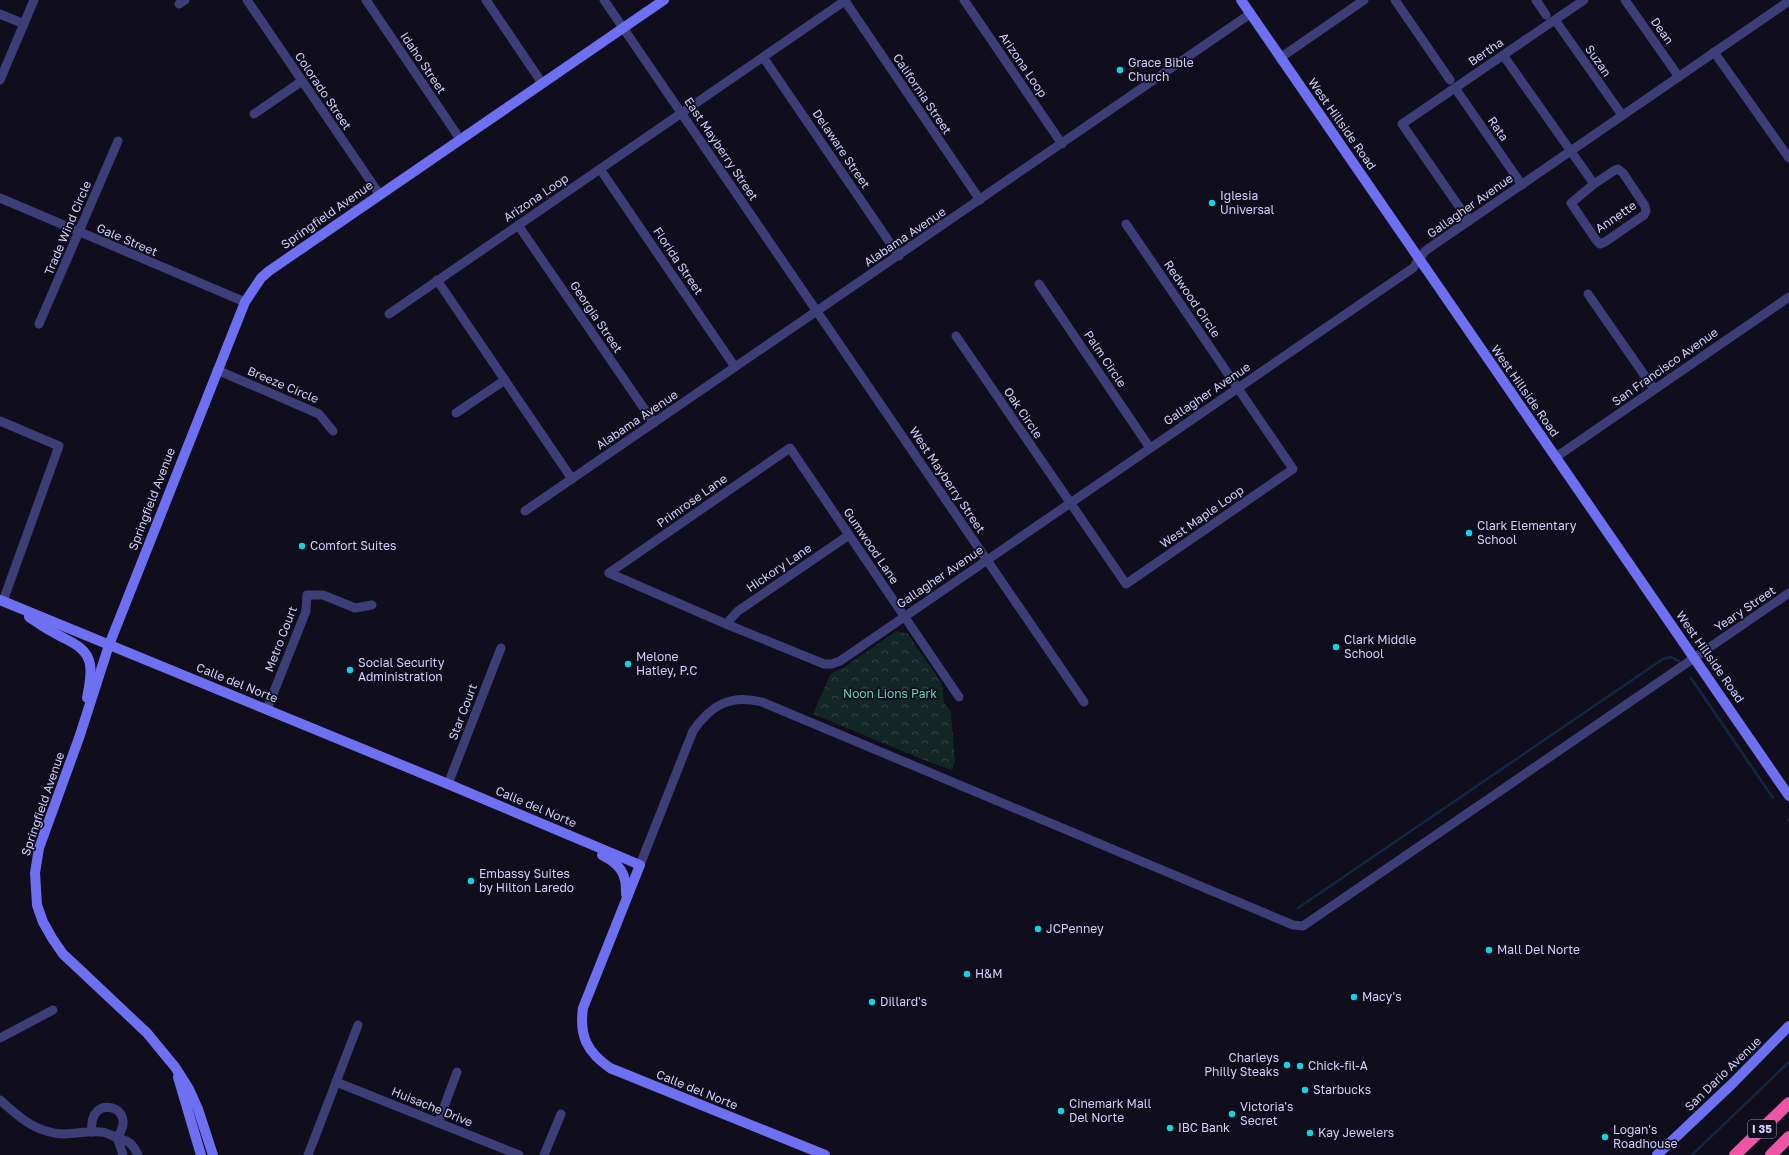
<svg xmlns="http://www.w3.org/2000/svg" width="1789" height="1155" font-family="'Golos Text',sans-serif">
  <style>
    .forest { fill: url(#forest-crowns) }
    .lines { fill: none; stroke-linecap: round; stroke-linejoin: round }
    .stream { stroke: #122742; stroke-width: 2.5 }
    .street { stroke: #3d3d78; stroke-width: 9 }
    .secondary { stroke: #6e70f1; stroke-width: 10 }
    .highway { stroke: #ef55a4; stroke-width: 12 }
    .poi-dot { fill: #15d2df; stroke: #100e1d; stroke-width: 1.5 }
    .labels { text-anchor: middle; stroke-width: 3.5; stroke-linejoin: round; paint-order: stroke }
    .shield { fill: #100e1d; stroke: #9894b8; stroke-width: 1 }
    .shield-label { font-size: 11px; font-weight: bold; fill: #d2cefa }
    .street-label { font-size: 12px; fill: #d2cefa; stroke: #100e1d }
    .poi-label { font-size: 12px; fill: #d2cefa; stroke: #100e1d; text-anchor: start }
    .park-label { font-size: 12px; fill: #62d3b2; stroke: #100e1d }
  </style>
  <defs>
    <pattern id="forest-crowns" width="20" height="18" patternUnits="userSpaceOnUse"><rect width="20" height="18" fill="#112625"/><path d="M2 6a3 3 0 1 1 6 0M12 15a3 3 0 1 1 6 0" fill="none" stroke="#334446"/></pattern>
  </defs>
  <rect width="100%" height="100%" fill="#100e1d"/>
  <!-- forest -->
  <path class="forest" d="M896,631L908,634L942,684L944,703L951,712L955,762L952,770L929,762L813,714L831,673L845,667Z"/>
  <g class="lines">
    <!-- stream -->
    <g class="stream">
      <path d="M1691,678L1773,798"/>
      <path d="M1788,820L1789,821"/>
      <path d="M1298,908L1663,659L1671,657L1679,661"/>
      <path d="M1692,1155L1789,1062"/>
    </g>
    <!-- street -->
    <g class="street">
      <path d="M247,0L380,195"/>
      <path d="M366,0L460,139"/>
      <path d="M486,0L542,83"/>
      <path d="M604,0L1084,702"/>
      <path d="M964,0L1062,144"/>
      <path d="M1395,0L1450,80"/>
      <path d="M1536,0L1546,15"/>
      <path d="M1625,0L1679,77"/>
      <path d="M845,1L980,200"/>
      <path d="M179,4L185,0"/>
      <path d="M0,14L24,24"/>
      <path d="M1555,20L1622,115"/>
      <path d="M1714,52L1789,158"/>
      <path d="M1503,55L1594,184L1615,170L1618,169L1623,173L1645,206L1646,211L1644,215L1605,242L1600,244L1596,240L1571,203L1594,184"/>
      <path d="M763,57L899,256"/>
      <path d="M1280,58L1364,0"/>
      <path d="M0,80L34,0"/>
      <path d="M1455,88L1522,185"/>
      <path d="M254,114L302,81"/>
      <path d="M600,169L735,367"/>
      <path d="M0,198L245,302"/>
      <path d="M1469,221L1402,124L1584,0"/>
      <path d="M518,225L654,423"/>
      <path d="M437,280L572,479"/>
      <path d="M1039,284L1150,448"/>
      <path d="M1588,294L1654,389"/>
      <path d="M389,314L846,0"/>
      <path d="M39,324L118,141"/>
      <path d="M956,336L1126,584L1293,469L1126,224"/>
      <path d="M217,370L319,414L333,431"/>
      <path d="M456,413L505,380"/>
      <path d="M0,421L59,446L3,601"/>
      <path d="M1556,457L1789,297"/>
      <path d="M525,511L1250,14"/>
      <path d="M609,573L726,624L824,664H832L840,661L1413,268L1425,251L1789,1"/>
      <path d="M609,573L790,448L959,697"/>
      <path d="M726,624L738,611L849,535"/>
      <path d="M267,709L306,611L307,595H323L355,608L372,605"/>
      <path d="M448,784L501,648"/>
      <path d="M640,865L693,731C711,705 730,694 762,702L1293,925L1303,926L1789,593"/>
      <path d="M0,1038L53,1010"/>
      <path d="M336,1082L519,1155"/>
      <path d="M0,1100C14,1112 28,1126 46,1131C67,1138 81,1130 101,1132C107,1132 112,1136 118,1138C129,1141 133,1144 138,1155"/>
      <path d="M438,1123L457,1072"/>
      <path d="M92,1132C87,1091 141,1107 117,1137"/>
      <path d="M117,1137L123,1155"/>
      <path d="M308,1155L358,1025"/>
      <path d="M544,1155L561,1114"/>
    </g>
    <!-- secondary -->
    <g class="secondary">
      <path d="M1241,0L1789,796"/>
      <path d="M0,600L448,784L640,865L583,1008C579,1036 587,1052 610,1068L825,1155"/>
      <path d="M29,617C37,622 44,628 53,632C67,641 86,645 90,664C92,675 89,687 87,698"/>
      <path d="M602,855C620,864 627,874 626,894"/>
      <path d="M178,1077L201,1155"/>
      <path d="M213,1155L198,1109L189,1089L175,1067L147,1033L78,968L63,954L52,938L43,922L37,905L35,873L39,848L79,738L109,645L245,302L261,278L269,271L664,0"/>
      <path d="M1657,1155L1732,1084L1789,1026"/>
    </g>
    <!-- highway -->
    <g class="highway">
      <path d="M1735,1155L1789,1103"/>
      <path d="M1771,1155L1789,1137"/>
    </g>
  </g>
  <!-- markers -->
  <g class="poi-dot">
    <circle cx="1120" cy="70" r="4"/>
    <circle cx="1212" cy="203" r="4"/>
    <circle cx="1469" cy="533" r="4"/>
    <circle cx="302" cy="546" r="4"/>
    <circle cx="1336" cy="647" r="4"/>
    <circle cx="628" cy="664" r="4"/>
    <circle cx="350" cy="670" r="4"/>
    <circle cx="471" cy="881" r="4"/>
    <circle cx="1038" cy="929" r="4"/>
    <circle cx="1489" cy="950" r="4"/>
    <circle cx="967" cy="974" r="4"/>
    <circle cx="1354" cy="997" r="4"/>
    <circle cx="872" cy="1002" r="4"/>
    <circle cx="1287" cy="1065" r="4"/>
    <circle cx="1300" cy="1066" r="4"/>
    <circle cx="1305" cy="1090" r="4"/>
    <circle cx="1061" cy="1111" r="4"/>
    <circle cx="1232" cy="1114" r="4"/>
    <circle cx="1170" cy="1128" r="4"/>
    <circle cx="1310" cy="1133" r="4"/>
    <circle cx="1605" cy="1137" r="4"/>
  </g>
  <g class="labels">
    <!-- shield labels -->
    <rect class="shield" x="1748" y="1120" width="28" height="18" rx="3"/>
    <g class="shield-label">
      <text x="1762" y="1133">I 35</text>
    </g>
    <!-- street labels -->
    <g class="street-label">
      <text transform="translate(1662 31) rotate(55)" y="4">Dean</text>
      <text transform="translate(1486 52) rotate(-34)" y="4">Bertha</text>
      <text transform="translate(1598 61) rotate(55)" y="4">Suzan</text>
      <text transform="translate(423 63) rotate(56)" y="4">Idaho Street</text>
      <text transform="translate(1023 65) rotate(56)" y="4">Arizona Loop</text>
      <text transform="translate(323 91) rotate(56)" y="4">Colorado Street</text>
      <text transform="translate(922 94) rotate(56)" y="4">California Street</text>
      <text transform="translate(1342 124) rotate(55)" y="4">West Hillside Road</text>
      <text transform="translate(1498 129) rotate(56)" y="4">Rata</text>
      <text transform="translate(721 149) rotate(56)" y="4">East Mayberry Street</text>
      <text transform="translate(841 149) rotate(56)" y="4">Delaware Street</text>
      <text transform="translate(536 198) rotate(-34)" y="4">Arizona Loop</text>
      <text transform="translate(1470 206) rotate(-35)" y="4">Gallagher Avenue</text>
      <text transform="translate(327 215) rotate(-35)" y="4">Springfield Avenue</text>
      <text transform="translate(1616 217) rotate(-34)" y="4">Annette</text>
      <text transform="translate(68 228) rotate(-67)" y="4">Trade Wind Circle</text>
      <text transform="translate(905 237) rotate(-34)" y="4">Alabama Avenue</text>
      <text transform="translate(127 240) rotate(23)" y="4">Gale Street</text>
      <text transform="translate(678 261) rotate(56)" y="4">Florida Street</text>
      <text transform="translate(1192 299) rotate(56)" y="4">Redwood Circle</text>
      <text transform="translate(596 317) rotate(56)" y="4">Georgia Street</text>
      <text transform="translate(1105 359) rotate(56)" y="4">Palm Circle</text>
      <text transform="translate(1665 367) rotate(-35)" y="4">San Francisco Avenue</text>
      <text transform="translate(283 385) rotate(23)" y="4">Breeze Circle</text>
      <text transform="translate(1525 391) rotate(55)" y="4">West Hillside Road</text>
      <text transform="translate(1207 394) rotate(-34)" y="4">Gallagher Avenue</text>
      <text transform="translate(1023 413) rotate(56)" y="4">Oak Circle</text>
      <text transform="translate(637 420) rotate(-34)" y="4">Alabama Avenue</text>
      <text transform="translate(947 480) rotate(56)" y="4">West Mayberry Street</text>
      <text transform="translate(152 499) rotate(-69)" y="4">Springfield Avenue</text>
      <text transform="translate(692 501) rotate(-35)" y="4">Primrose Lane</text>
      <text transform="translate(1202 517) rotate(-35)" y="4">West Maple Loop</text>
      <text transform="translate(871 546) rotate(56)" y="4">Gumwood Lane</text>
      <text transform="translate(779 568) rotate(-34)" y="4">Hickory Lane</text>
      <text transform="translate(940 577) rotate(-34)" y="4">Gallagher Avenue</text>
      <text transform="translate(1745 609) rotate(-34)" y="4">Yeary Street</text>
      <text transform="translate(281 639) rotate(-69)" y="4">Metro Court</text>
      <text transform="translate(1710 657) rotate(55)" y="4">West Hillside Road</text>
      <text transform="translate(237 683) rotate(22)" y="4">Calle del Norte</text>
      <text transform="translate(463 712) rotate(-69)" y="4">Star Court</text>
      <text transform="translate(43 804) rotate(-71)" y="4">Springfield Avenue</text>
      <text transform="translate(536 807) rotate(23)" y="4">Calle del Norte</text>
      <text transform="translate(1723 1074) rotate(-44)" y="4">San Dario Avenue</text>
      <text transform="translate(697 1090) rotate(22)" y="4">Calle del Norte</text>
      <text transform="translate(432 1107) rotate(22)" y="4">Huisache Drive</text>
    </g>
    <!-- poi labels -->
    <g class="poi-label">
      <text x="1128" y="67">Grace Bible<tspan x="1128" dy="14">Church</tspan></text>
      <text x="1220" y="200">Iglesia<tspan x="1220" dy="14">Universal</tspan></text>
      <text x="1477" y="530">Clark Elementary<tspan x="1477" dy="14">School</tspan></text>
      <text x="310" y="550">Comfort Suites</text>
      <text x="1344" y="644">Clark Middle<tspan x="1344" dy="14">School</tspan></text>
      <text x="636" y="661">Melone<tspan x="636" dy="14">Hatley, P.C</tspan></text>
      <text x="358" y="667">Social Security<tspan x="358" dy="14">Administration</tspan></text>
      <text x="479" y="878">Embassy Suites<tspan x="479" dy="14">by Hilton Laredo</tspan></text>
      <text x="1046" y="933">JCPenney</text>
      <text x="1497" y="954">Mall Del Norte</text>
      <text x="975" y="978">H&amp;M</text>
      <text x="1362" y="1001">Macy's</text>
      <text x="880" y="1006">Dillard's</text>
      <text x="1279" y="1062" text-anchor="end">Charleys<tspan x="1279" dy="14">Philly Steaks</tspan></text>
      <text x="1308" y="1070">Chick-fil-A</text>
      <text x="1313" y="1094">Starbucks</text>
      <text x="1069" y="1108">Cinemark Mall<tspan x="1069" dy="14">Del Norte</tspan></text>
      <text x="1240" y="1111">Victoria's<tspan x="1240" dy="14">Secret</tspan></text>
      <text x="1178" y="1132">IBC Bank</text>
      <text x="1613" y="1134">Logan's<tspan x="1613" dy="14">Roadhouse</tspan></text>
      <text x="1318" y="1137">Kay Jewelers</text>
    </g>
    <!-- park labels -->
    <g class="park-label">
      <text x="890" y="698">Noon Lions Park</text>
    </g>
  </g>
</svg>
